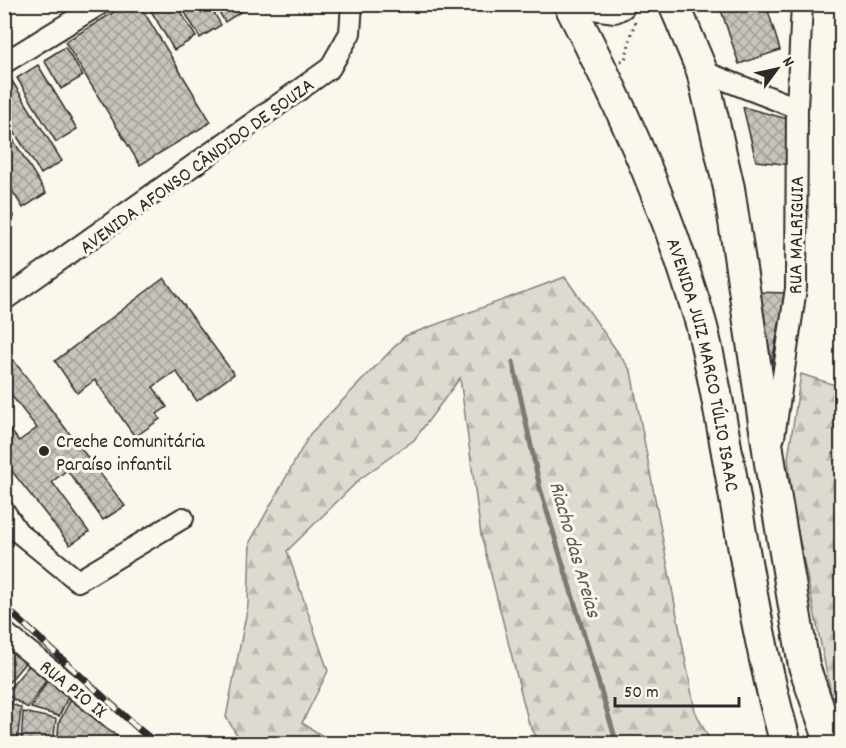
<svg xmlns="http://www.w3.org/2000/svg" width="846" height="748" font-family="Dekko,sans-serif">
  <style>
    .forest { fill: url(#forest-firs); stroke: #84827e; stroke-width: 1.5 }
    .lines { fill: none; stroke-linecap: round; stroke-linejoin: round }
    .stream { stroke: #7b7a75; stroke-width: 5 }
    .building { fill: url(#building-cross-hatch); stroke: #2b2b2b; stroke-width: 1.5 }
    .street-casing { stroke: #2b2b2b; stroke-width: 24 }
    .primary-casing { stroke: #2b2b2b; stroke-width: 34 }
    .path { stroke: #2b2b2b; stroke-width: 3; stroke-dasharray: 1.5 4.5; stroke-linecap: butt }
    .street { stroke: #fbf7ec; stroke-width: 20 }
    .primary { stroke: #fbf7ec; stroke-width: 30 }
    .rail-casing { stroke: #2b2b2b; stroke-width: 7 }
    .rail { stroke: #fbf7ec; stroke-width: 4.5; stroke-dasharray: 14; stroke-linecap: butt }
    .poi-dot { fill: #2b2b2b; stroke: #fbf7ec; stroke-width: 2 }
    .labels { text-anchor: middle; stroke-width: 6; stroke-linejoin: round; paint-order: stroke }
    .street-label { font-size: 20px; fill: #2b2b2b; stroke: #fbf7ec }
    .poi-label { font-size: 20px; fill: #2b2b2b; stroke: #fbf7ec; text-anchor: start }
    .water-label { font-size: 21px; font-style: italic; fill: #5a5956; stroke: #fbf7ec }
  </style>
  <defs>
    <pattern id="forest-firs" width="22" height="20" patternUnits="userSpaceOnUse" patternTransform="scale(1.5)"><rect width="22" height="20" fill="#dddad0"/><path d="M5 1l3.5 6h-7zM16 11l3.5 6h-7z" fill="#bebbb3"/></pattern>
    <pattern id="building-cross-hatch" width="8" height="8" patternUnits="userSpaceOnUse" patternTransform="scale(1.5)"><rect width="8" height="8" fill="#c7c4bc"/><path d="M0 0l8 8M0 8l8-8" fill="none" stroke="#a29f99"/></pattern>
  </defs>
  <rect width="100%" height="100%" fill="#fbf7ec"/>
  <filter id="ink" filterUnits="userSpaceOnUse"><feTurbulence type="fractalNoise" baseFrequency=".0167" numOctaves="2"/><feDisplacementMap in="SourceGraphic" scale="12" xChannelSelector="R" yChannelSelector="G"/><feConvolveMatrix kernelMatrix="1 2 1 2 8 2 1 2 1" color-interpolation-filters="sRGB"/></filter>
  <g filter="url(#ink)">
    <!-- forest -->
    <g class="forest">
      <path d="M565,277L631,371L695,711L711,743H540L529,724L481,535L460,378L414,440L360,479L287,551L328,671L302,723L334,743H242L226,717L248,605L250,542L310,434L405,336Z"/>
      <path d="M801,374L841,387V743L793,508L788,458Z"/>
    </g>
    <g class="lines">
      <!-- stream -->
      <path class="stream" d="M513,362L540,488L617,744"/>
    </g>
    <!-- building -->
    <g class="building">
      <path d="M127,4H139L211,122L140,165L65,42Z"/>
      <path d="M147,4H176L196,37L174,50Z"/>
      <path d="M180,4H209L221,25L200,38Z"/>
      <path d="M214,4H243L245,9L225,22Z"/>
      <path d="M719,4H766L780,50L739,64Z"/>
      <path d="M65,47L83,76L61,89L44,60Z"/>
      <path d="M38,65L77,129L56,142L17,78Z"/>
      <path d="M12,81L62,161L41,174L4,116V85Z"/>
      <path d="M743,107L788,119L792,165L756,161Z"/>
      <path d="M4,125L46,193L23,208L4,178Z"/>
      <path d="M4,201L14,217L4,222Z"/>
      <path d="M164,278L234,374L197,401L176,371L153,387L167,407L157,414L160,419L135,437L95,380L77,393L55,361Z"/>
      <path d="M754,292L785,293L770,373Z"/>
      <path d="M4,348L125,506L103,520L67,470L52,482L89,532L70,545L4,461V422L19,441L37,428L4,386Z"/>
      <path d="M4,645L25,663L4,688Z"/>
      <path d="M31,663L48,677L28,708L5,694Z"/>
      <path d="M48,679L69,695L59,716L31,708Z"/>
      <path d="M71,699L133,744H57L59,722Z"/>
      <path d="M4,700L21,708L17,744H4Z"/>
      <path d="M23,712L56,719L53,744H21Z"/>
    </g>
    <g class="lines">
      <!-- street casing -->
      <g class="street-casing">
        <g id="street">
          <path d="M4,63L100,4"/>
          <path d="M702,71L797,108"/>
          <path d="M4,300L330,68L350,33L352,4"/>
          <path d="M774,437L796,288L797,108L802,4"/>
          <path d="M4,511L18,532L78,581L183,518"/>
          <path d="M4,632L144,744"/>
        </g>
      </g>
      <!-- primary casing -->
      <g class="primary-casing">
        <g id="primary">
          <path id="s1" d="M569,4C615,93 657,184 687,279C693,299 701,319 705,340C735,473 748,611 786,744"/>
          <path d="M591,4L614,7L620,4"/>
          <path d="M674,4L702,71L729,188L770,463L804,666L831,744"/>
        </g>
      </g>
      <!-- path -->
      <path class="path" d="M621,61L625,60L635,21"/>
      <!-- street -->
      <use href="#street" class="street"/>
      <!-- primary -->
      <use href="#primary" class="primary"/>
      <!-- rail casing -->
      <g class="rail-casing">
        <path id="rail" d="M4,606L155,744"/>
      </g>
      <!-- rail -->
      <use href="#rail" class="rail"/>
    </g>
  </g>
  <!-- markers -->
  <circle class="poi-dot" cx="44" cy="451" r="6"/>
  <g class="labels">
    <!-- street labels -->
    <g class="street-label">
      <text transform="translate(196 165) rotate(-36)" y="7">AVENIDA AFONSO CÂNDIDO DE SOUZA</text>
      <text transform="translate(795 235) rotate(-89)" y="7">RUA MALRIGUIA</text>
      <text dy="7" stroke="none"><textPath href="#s1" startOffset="387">AVENIDA JUIZ MARCO TÚLIO ISAAC</textPath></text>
      <text transform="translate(74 688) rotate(39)" y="7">RUA PIO IX</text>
    </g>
    <!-- poi labels -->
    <g class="poi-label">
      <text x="56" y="447">Creche Comunitária<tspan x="56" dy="23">Paraíso infantil</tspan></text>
    </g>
    <!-- water labels -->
    <g class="water-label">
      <text transform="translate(576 549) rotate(74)" y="7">Riacho das Areias</text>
    </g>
  </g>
  <!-- margin -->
  <rect width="846" height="748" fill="none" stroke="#fbf7ec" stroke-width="24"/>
  <rect x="12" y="12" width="822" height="724" fill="none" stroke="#2b2b2b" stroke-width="2" filter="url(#ink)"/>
  <!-- north arrow -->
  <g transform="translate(777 69) rotate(57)" stroke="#fbf7ec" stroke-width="4.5" paint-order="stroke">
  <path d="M0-4.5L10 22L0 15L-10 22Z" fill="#2b2b2b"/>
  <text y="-9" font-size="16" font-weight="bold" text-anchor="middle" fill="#2b2b2b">N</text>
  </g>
  <!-- scale -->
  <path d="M615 697v9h124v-9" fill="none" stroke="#2b2b2b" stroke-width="3"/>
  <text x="624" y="697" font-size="18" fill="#2b2b2b" stroke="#fbf7ec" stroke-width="4.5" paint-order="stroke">50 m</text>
</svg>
